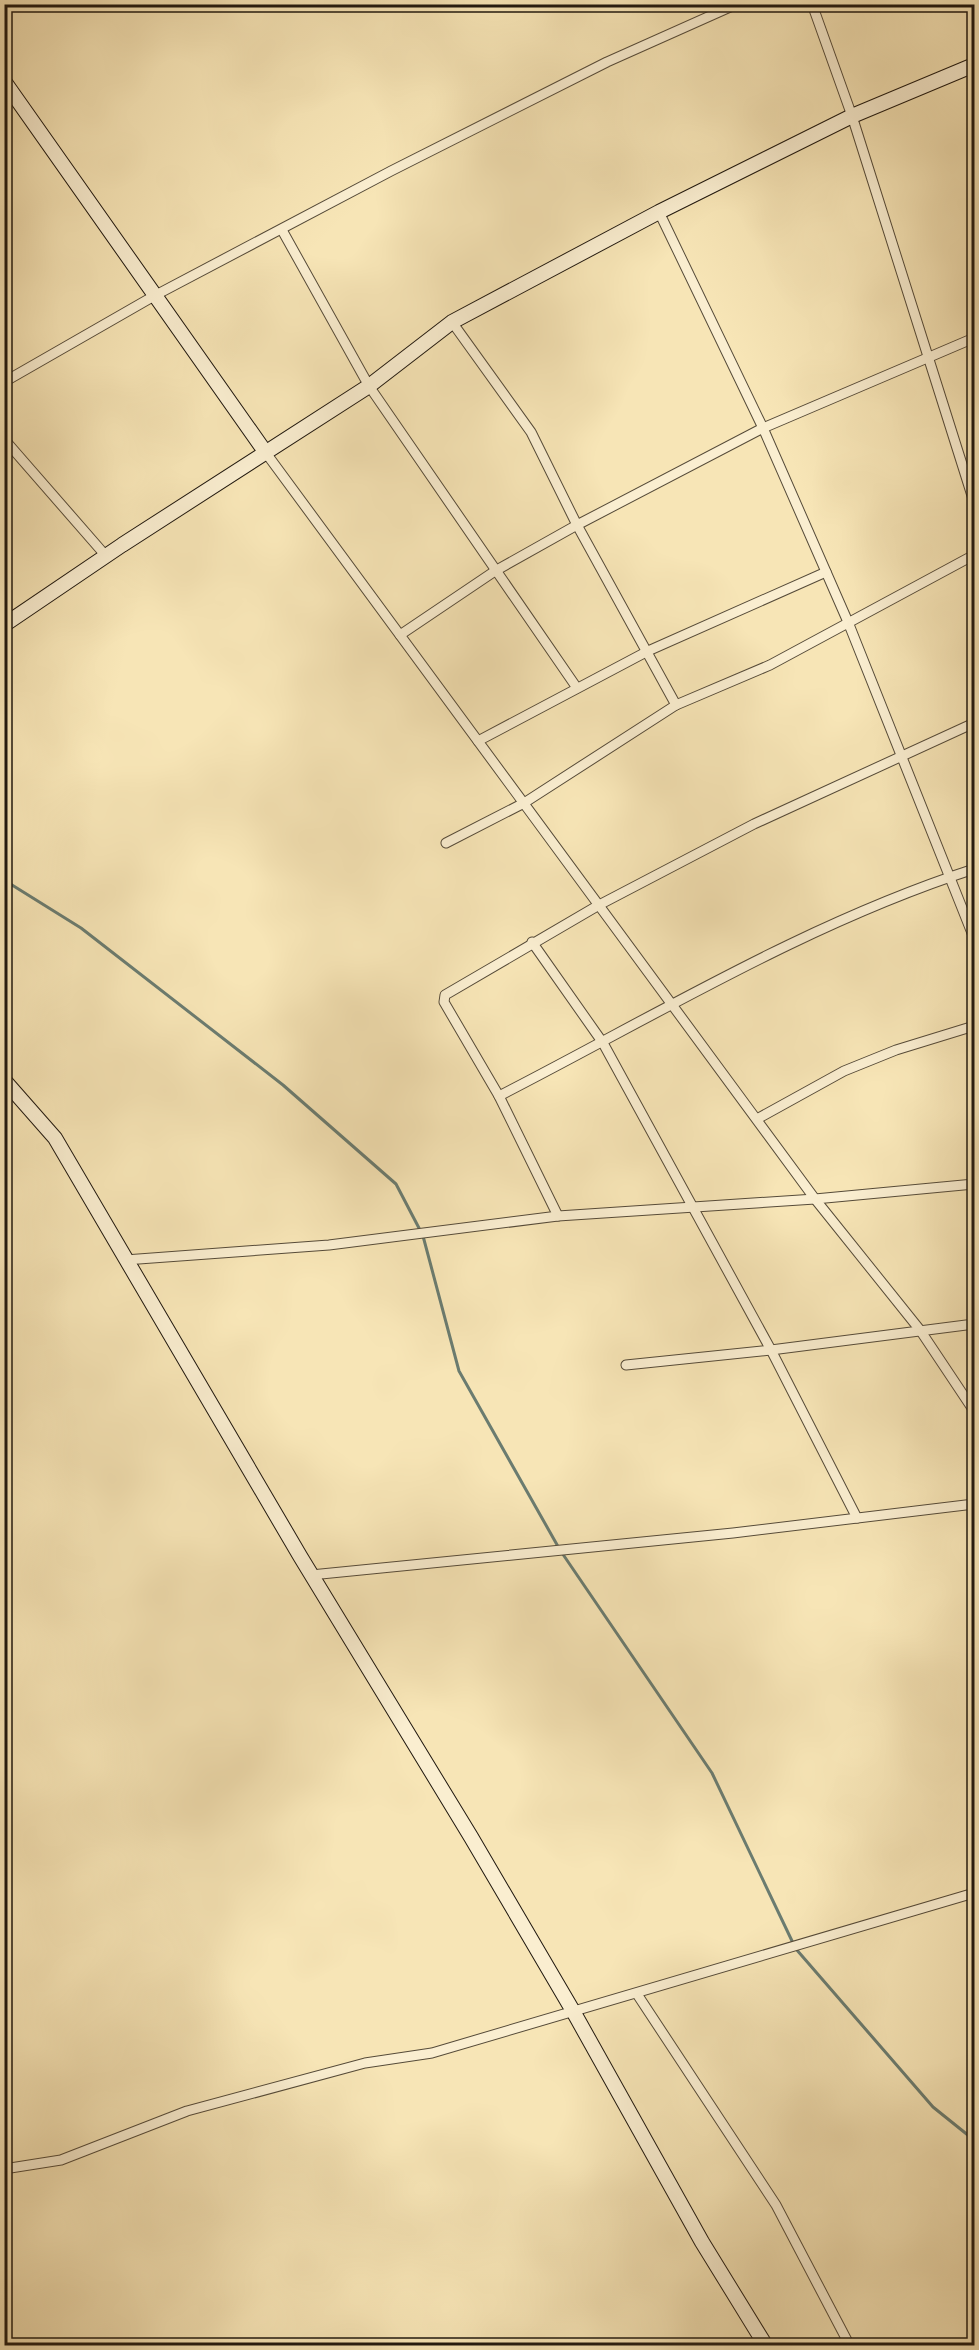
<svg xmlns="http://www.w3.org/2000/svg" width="979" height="2350" font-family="'IM FELL French Canon',serif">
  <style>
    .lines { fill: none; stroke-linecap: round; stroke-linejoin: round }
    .stream { stroke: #6b7c70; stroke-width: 3 }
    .street-casing { stroke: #564b39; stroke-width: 11 }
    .secondary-casing { stroke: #20180f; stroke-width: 16 }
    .street { stroke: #faeed0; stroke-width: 9 }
    .secondary { stroke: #faeed0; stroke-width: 14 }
  </style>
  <rect width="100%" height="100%" fill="#f7e5b6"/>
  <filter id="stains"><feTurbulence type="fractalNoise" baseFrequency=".00333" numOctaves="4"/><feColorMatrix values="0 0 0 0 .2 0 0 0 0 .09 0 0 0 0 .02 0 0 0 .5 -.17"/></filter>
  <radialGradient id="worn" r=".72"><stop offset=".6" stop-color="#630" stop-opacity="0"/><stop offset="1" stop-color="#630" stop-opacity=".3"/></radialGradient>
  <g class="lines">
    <!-- stream -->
    <g class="stream">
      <path d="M4,880L81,928L283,1085L396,1184L420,1230"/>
      <path d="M423,1236L459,1371L560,1550L712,1773L793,1943"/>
      <path d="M796,1949L933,2107L974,2140"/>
    </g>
    <!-- street casing -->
    <g class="street-casing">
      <g id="street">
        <path d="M812,4L852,116L974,502"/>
        <path d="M659,212L763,428L848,622L974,938"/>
        <path d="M282,230L369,386L577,688"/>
        <path d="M452,322L531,432L577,525L676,705"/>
        <path d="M4,382L154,296L391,171L607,62L737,4"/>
        <path d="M4,439L106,556"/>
        <path d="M266,453L815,1199L920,1330L974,1411"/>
        <path d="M400,635L495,571L577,525L763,428L974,338"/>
        <path d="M478,741L648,651L826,572"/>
        <path d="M446,843L524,803L676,705L770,665L974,555"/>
        <path d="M532,942L603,1043L771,1350L857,1518"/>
        <path d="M499,1096C655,1016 807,923 974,869"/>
        <path d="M757,1119L844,1071L896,1050L974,1026"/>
        <path d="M558,1216L499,1096L444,1002L445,995L599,905L754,824L974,723"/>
        <path d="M125,1260L329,1245L558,1216L815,1199L974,1184"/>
        <path d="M626,1365L771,1350L974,1324"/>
        <path d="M311,1575L733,1533L974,1504"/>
        <path d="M637,1994L776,2205L850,2346"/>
        <path d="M4,2169L61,2160L187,2111L365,2063L432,2053L974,1893"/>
      </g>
    </g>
    <!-- secondary casing -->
    <g class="secondary-casing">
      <g id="secondary">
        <path d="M4,81L266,453"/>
        <path d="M4,625L122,545L369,386L452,322L659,212L852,116L974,65"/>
        <path d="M4,1080L55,1138L300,1556L471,1837L573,2011L702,2242L766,2346"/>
      </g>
    </g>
    <!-- street -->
    <use href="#street" class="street"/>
    <!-- secondary -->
    <use href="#secondary" class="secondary"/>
  </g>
  <!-- margin -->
  <rect width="979" height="2350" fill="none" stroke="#f7e5b6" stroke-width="24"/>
  <rect x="6" y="6" width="967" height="2338" fill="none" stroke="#20180f" stroke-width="3"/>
  <rect x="12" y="12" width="955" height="2326" fill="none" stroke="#20180f" stroke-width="1.5"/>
  <rect width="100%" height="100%" filter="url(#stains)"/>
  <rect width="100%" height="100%" fill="url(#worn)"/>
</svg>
